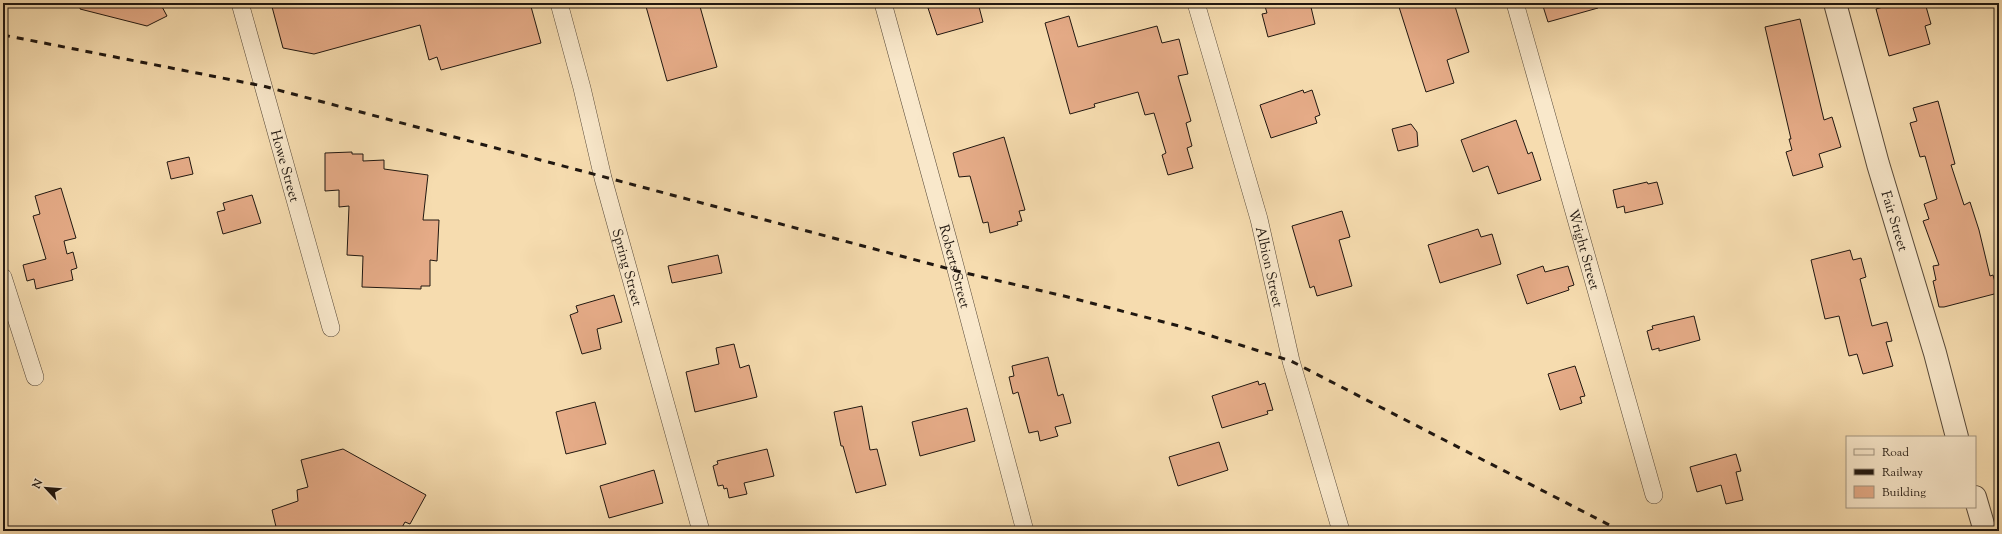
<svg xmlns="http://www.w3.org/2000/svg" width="2002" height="534" font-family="'Sorts Mill Goudy',serif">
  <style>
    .building { fill: #e5ab87; stroke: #201710 }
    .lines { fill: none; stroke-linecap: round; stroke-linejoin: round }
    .minor-casing { stroke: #564838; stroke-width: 18 }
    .tertiary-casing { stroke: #564838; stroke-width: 24 }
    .minor { stroke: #f9e8cb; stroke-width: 17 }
    .tertiary { stroke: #f9e8cb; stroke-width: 22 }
    .rail { stroke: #201710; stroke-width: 3; stroke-dasharray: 7 7; stroke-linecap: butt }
    .labels { text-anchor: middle; stroke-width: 3.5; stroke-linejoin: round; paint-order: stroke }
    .street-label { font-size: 14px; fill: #201710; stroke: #f9e8cb }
  </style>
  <rect width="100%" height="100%" fill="#f6dcaf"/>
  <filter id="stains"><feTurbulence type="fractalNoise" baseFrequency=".005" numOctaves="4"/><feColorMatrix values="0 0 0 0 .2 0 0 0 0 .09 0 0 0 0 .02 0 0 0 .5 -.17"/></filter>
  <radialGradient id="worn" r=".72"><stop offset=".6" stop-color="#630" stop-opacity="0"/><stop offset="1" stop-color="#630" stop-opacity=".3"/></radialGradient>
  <!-- building -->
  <g class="building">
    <path d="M81,3H160L167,16L147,26L80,9Z"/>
    <path d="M271,3H530L541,43L441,70L437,57L429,60L420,25L314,54L283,48Z"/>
    <path d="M645,3H699L717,67L667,81Z"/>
    <path d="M931,3H978L983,22L937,35L928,8L932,7Z"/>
    <path d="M1264,3H1310L1315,24L1268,37L1262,14L1267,13Z"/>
    <path d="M1409,3H1454L1469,52L1447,60L1454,83L1426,92L1399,7Z"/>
    <path d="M1542,3H1597L1598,8L1548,22Z"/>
    <path d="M1897,3H1925L1931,24L1925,26L1930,44L1889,56L1876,9Z"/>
    <path d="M1069,16L1078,47L1157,26L1162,43L1179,39L1188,74L1178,76L1191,121L1186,123L1192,146L1187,148L1193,168L1168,175L1162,155L1166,153L1154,113L1145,115L1138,92L1094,104L1095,107L1070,114L1045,23Z"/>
    <path d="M1800,19L1824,120L1832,117L1841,147L1819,154L1823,167L1793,176L1786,152L1792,150L1789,139H1791L1765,27Z"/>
    <path d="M1303,90L1304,93L1312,90L1320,115L1315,117L1317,123L1271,138L1260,105Z"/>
    <path d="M1938,101L1955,164L1951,165L1964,205L1970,202L1979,230L1990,276L1993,275L1998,293L1944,307H1939L1933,281L1936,280L1933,266L1939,265L1923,221L1929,219L1924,204L1937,199L1925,156L1920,157L1910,123L1917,121L1913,108Z"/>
    <path d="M1516,120L1528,154L1532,152L1541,180L1498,194L1488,166L1473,172L1461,140Z"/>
    <path d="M1411,124L1417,132L1418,146L1398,151L1392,129Z"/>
    <path d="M1004,137L1025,210L1019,211L1022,221L1017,222L1018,225L990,233L988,222L983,223L970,176L959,177L953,153Z"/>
    <path d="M352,152V154H363V161L384,160V169L428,175L423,220H439L437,261L430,260V286H421V289L362,287L363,256L347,255L349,206L339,207V190L325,191V153Z"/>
    <path d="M189,157L193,174L171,179L167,162Z"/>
    <path d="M1647,182L1648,184L1657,182L1663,204L1625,213L1624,206L1617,208L1613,190Z"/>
    <path d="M61,188L76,238L64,241L67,254L73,252L77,268L71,270L73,280L36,289L34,279L27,281L23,265L46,259L33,216L40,214L35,196Z"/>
    <path d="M252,195L261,223L223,234L217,212L225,210L223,203Z"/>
    <path d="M1342,211L1350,237L1339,240L1352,286L1317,296L1314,286L1310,288L1292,226Z"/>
    <path d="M1478,229L1481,237L1492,234L1501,264L1440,283L1428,245Z"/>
    <path d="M1850,250L1853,260L1861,258L1866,277L1860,279L1872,326L1887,322L1892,341L1886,342L1893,366L1863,374L1857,354L1849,356L1839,316L1825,319L1811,260Z"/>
    <path d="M718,255L722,273L672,283L668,266Z"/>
    <path d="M1543,266L1545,272L1568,266L1574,285L1568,287L1569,290L1527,304L1517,275Z"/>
    <path d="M614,295L622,322L597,329L601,349L582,354L570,315L578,312L576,306Z"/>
    <path d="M1694,316L1700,340L1659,351V348L1652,350L1647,331L1653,329L1652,326Z"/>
    <path d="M734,344L740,368L749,365L757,397L695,412L686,372L719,364L716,348Z"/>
    <path d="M1048,357L1058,396L1063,394L1071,423L1055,427L1058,436L1040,441L1038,431L1029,433L1018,392L1013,394L1009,377L1014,376L1012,366Z"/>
    <path d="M1575,366L1585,396L1580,397L1582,403L1560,410L1548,374Z"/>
    <path d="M1258,381L1259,385L1265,383L1273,410L1267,411L1268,414L1222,428L1212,396Z"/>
    <path d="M595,402L606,444L566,454L556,412Z"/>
    <path d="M862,406L870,450L877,449L886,485L856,493L843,446H841L834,412Z"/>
    <path d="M967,408L975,441L920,456L912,422Z"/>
    <path d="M1219,442L1228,470L1178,486L1169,457Z"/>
    <path d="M343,449L426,495L410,524L405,522L400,531H277L272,510L298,501L297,490L308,487L301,460Z"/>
    <path d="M767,449L774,476L744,483L747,494L729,498L727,488L724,489L723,485L718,486L713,466L718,464L717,461Z"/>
    <path d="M1736,454L1741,471L1736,472L1743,500L1726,504L1721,485L1697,492L1690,467Z"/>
    <path d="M654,470L663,503L609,518L600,486Z"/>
  </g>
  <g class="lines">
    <!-- minor casing -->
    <g class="minor-casing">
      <g id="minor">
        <path id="s1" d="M240,3L331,328"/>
        <path id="s2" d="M559,3L582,88L603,178L701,531"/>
        <path id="s3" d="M883,3L949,243L1025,531"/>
        <path id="s4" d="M1196,3L1259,219L1291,361L1341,531"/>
        <path id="s5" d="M1515,3L1654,495"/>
        <path d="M3,277L35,377"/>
      </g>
    </g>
    <!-- tertiary casing -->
    <g class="tertiary-casing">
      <g id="tertiary">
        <path id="s6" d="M1835,3L1878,164L1935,353L1957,437"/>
        <path d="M1975,497L1985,531"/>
      </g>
    </g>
    <!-- minor -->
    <use href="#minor" class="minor"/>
    <!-- tertiary -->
    <use href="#tertiary" class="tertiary"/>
    <!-- rail -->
    <path class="rail" d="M3,35L263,86L957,271L1068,297L1183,327L1291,361L1621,531"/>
  </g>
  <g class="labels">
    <!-- street labels -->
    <g class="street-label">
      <text dy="5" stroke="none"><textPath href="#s1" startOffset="169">Howe Street</textPath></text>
      <text dy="5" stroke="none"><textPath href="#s6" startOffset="226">Fair Street</textPath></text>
      <text dy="5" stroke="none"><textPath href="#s5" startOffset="256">Wright Street</textPath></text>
      <text dy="5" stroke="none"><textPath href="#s3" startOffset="273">Roberts Street</textPath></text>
      <text dy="5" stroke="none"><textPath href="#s4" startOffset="274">Albion Street</textPath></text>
      <text dy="5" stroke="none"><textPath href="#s2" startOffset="273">Spring Street</textPath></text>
    </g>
  </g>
  <!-- margin -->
  <rect width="2002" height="534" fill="none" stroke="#f6dcaf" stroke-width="16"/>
  <rect x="4" y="4" width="1994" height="526" fill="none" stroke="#201710" stroke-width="2"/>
  <rect x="8" y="8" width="1986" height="518" fill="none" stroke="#201710"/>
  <!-- legend -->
  <rect x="1846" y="436" width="130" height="72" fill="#f9e8cb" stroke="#a29480"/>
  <rect x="1854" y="449" width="20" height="6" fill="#f9e8cb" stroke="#a29480"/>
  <text x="1882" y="456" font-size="12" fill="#201710">Road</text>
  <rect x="1854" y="469" width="20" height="6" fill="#201710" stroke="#a29480"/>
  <text x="1882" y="476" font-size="12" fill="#201710">Railway</text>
  <rect x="1854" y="486" width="20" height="12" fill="#e5ab87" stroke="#a29480"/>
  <text x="1882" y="496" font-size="12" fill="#201710">Building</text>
  <!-- north arrow -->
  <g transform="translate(46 488) rotate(296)" stroke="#f9e8cb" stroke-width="3" paint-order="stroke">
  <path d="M0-3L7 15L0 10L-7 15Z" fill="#201710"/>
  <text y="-6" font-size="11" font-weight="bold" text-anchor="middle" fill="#201710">N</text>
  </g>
  <rect width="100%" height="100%" filter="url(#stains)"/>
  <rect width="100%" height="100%" fill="url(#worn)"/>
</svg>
